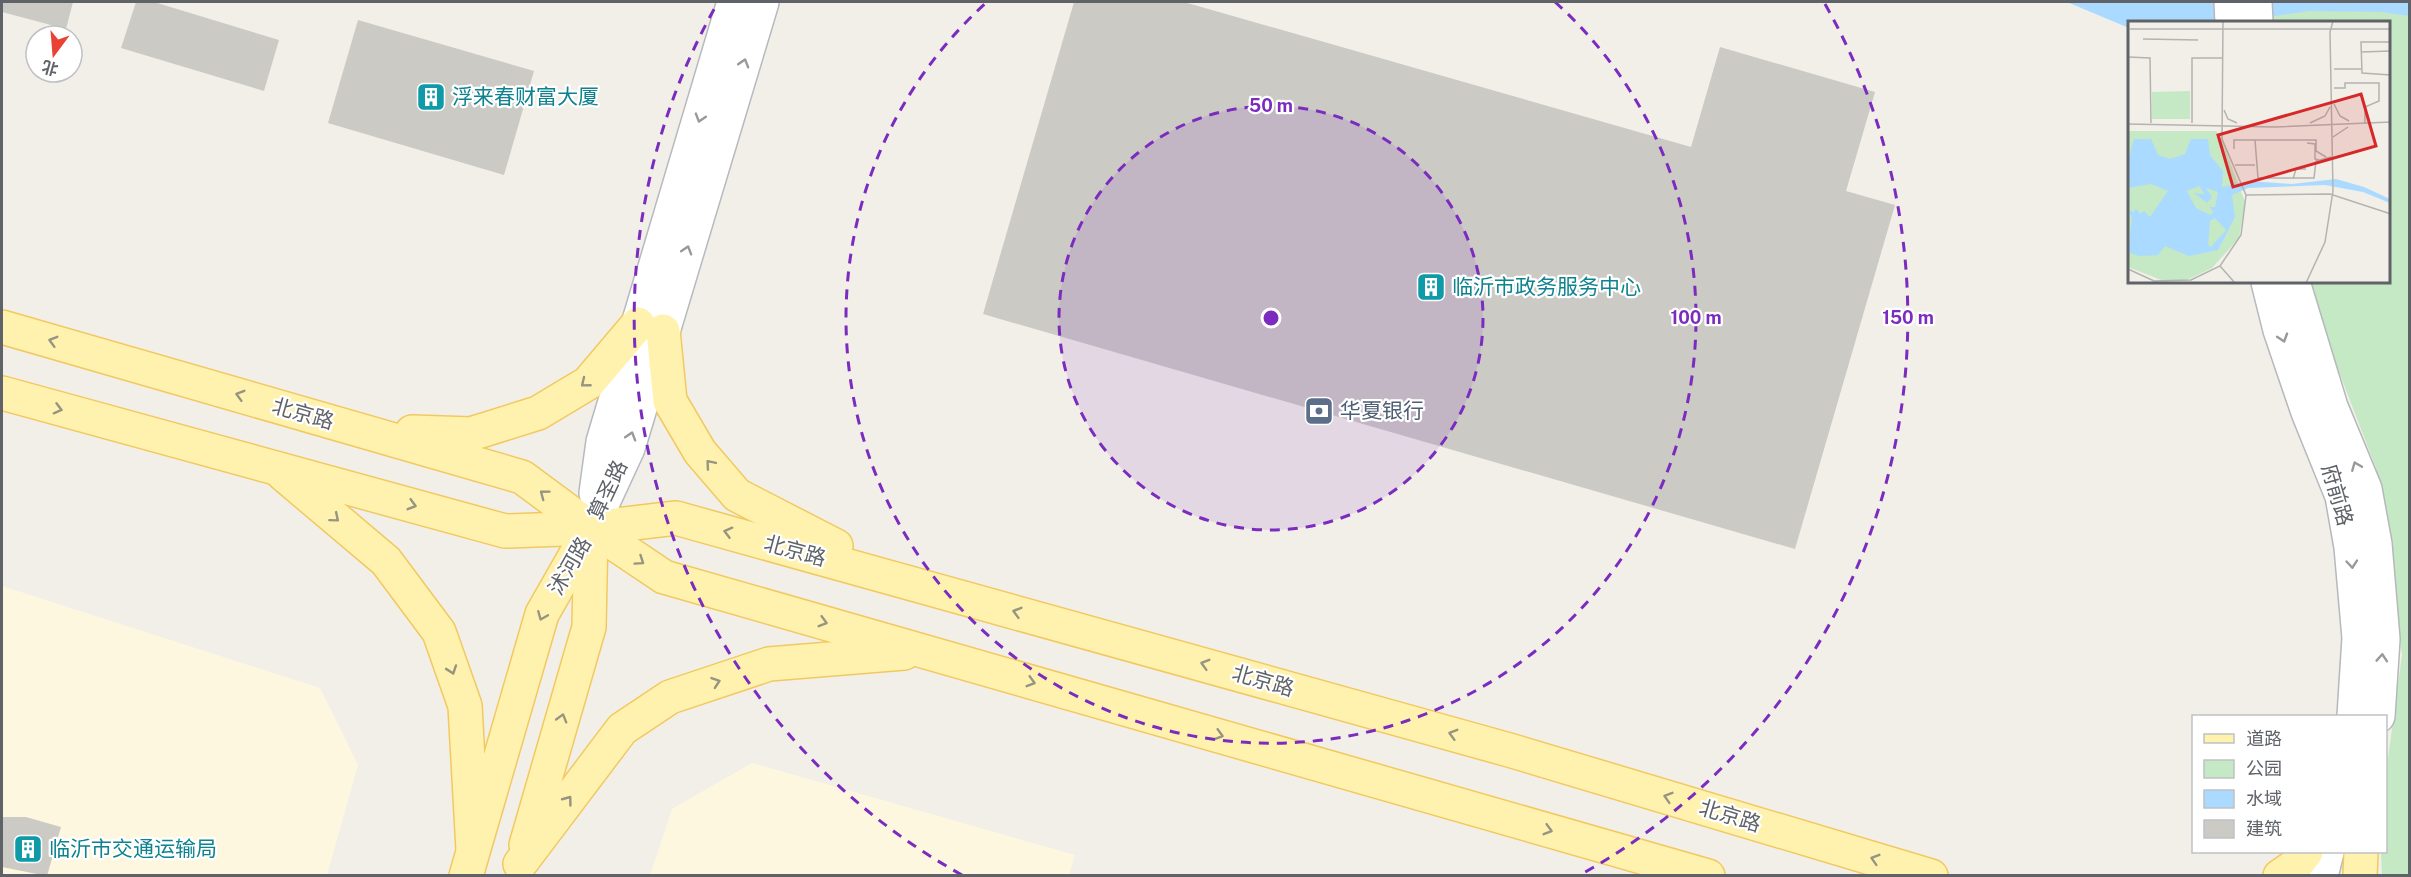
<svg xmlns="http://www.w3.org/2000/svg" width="2411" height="877" font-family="'Public Sans','Noto Sans SC',sans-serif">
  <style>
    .commercial { fill: #fef7e0 }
    .green { fill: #c5e8c5 }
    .water { fill: #aadaff }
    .building { fill: #cccac5 }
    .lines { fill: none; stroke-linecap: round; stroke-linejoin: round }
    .tertiary-casing { stroke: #b5b8bc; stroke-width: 36 }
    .secondary-casing { stroke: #b6babf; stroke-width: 36 }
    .primary-casing { stroke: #f2c960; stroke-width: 36 }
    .tertiary { stroke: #fff; stroke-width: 33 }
    .secondary { stroke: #fff; stroke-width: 33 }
    .primary { stroke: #fff2af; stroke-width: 33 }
    .oneway { stroke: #979a9d }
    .oneway2 { stroke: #979581 }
    .ring { fill: none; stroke: #7b2cbf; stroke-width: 3; stroke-dasharray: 10 8 }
    .labels { text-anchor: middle; stroke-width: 4.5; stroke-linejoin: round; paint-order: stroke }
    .culture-label { font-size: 21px; fill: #0d838f; stroke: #fff; text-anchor: start }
    .service-label { font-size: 21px; fill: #4e5e75; stroke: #fff; text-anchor: start }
    .street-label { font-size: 21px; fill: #5f6368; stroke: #fff }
    .inset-road { fill: none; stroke: #b3b3b1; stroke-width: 1.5 }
    .view { fill: #d62828; fill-opacity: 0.15; stroke: #d62828; stroke-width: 3 }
    .inset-edge { fill: none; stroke: #5f6368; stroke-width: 3 }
    .centre { fill: #7b2cbf; stroke: #fff; stroke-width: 3 }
    .ring-label { font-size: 18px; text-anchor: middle; font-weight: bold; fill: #7b2cbf; stroke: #fff; stroke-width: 4.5; stroke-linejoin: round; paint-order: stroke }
  </style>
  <rect width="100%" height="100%" fill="#f1efe8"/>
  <!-- commercial -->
  <g class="commercial">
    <path d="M2,586L320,688L358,765L327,875L2,876Z"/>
    <path d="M752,763L1075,855L1069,875H650L672,809Z"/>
  </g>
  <!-- green -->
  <path class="green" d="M2271,2H2409V875H2382L2381,852H2386V773L2402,655L2376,468L2314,307L2309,282H2388V22H2272Z"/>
  <!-- water -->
  <path class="water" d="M2067,2H2409L2410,16L2382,12L2309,11L2233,22H2129V28Z"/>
  <!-- building -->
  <g class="building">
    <path d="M2,2H73L66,29L2,12Z"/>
    <path d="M136,2H154L279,40L264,91L121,48Z"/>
    <path d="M1074,2H1184L1691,147L1720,47L1875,92L1846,191L1895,205L1795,549L983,314Z"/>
    <path d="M358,20L534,71L504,175L328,123Z"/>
    <path d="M2,817H26L61,827L47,876L2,867Z"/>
  </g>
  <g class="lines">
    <!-- tertiary casing -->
    <g class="tertiary-casing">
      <g id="tertiary">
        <path d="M2231,2L2232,22"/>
        <path d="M2255,2L2256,22"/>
        <path d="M2268,282L2280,330L2308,412L2342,496L2351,547L2359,638L2354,716"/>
        <path d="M2293,282L2331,407L2365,489L2375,544L2383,639L2378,716"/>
        <path d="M2321,876L2327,852"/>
      </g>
    </g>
    <!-- secondary casing -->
    <g class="secondary-casing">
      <g id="secondary">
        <path d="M596,493L603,442L734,2"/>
        <path d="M591,528L628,448L762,2"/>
      </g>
    </g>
    <!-- primary casing -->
    <g class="primary-casing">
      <g id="primary">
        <path d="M2,327L522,477L591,528L664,577L1708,876"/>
        <path d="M663,331L670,401L700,452L737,495L836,546"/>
        <path d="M2,393L505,531L591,528L676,518L1509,750L1931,876"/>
        <path d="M412,432L471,434L538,413L588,383L638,324"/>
        <path d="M283,474L386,561L439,632L465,706L473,850"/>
        <path d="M526,845L589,627L591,533"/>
        <path d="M520,864L622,729L670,697L769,664L904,653"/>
        <path d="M466,876L542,614L591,528"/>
        <path d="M2280,876L2296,865L2306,852"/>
        <path d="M2360,876L2361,852"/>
      </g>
    </g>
    <!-- tertiary -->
    <use href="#tertiary" class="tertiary"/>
    <!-- secondary -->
    <use href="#secondary" class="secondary"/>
    <!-- primary -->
    <use href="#primary" class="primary"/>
  </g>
  <!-- one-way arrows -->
  <defs><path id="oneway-chevron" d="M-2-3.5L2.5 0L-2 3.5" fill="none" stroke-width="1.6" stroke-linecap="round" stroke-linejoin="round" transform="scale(1.5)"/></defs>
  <g class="oneway">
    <use href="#oneway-chevron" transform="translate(744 63) rotate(-73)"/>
    <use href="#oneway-chevron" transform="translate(700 118) rotate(107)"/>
    <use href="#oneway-chevron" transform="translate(687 250) rotate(-73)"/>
    <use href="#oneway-chevron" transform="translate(2283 338) rotate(72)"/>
    <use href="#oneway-chevron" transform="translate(631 436) rotate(-73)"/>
    <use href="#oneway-chevron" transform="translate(2356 466) rotate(-112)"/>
    <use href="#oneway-chevron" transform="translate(2352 564) rotate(85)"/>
    <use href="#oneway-chevron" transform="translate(2382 658) rotate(-86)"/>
  </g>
  <g class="oneway2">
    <use href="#oneway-chevron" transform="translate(53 341) rotate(-164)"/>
    <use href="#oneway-chevron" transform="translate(585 383) rotate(141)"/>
    <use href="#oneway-chevron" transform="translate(240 395) rotate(-164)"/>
    <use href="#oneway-chevron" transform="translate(58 409) rotate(15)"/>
    <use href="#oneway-chevron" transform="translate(710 464) rotate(-130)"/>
    <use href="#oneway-chevron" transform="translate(544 494) rotate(-143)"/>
    <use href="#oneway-chevron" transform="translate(412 505) rotate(16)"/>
    <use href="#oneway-chevron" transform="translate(335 518) rotate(40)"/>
    <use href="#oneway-chevron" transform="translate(728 532) rotate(-165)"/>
    <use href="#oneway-chevron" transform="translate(640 561) rotate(34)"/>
    <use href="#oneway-chevron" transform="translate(1017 612) rotate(-164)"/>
    <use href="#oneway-chevron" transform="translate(542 616) rotate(112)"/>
    <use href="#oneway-chevron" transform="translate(823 622) rotate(16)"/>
    <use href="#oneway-chevron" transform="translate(1205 664) rotate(-164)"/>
    <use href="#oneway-chevron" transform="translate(452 670) rotate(71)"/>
    <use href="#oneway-chevron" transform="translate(716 682) rotate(-19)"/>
    <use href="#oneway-chevron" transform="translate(1031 682) rotate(16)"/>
    <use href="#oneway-chevron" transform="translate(562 718) rotate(-74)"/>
    <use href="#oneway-chevron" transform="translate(1453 734) rotate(-164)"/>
    <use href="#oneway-chevron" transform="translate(1219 735) rotate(16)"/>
    <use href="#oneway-chevron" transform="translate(1668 797) rotate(-163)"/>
    <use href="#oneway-chevron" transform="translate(568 800) rotate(-53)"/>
    <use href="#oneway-chevron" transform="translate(1548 830) rotate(16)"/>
    <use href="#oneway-chevron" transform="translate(1875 859) rotate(-163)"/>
  </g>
  <!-- distance rings -->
  <circle cx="1271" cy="318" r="212" fill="#7b2cbf" fill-opacity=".12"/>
  <g class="ring">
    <circle cx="1271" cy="318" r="212"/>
    <path d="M1555 2A425 425 0 1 1 987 2"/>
    <path d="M962 875A637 637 0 0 1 717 4M1825 4A637 637 0 0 1 1580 875"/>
  </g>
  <!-- icons -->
  <defs>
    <g id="building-square" transform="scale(1.5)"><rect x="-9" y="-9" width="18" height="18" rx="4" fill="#0f9aa8" stroke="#fff"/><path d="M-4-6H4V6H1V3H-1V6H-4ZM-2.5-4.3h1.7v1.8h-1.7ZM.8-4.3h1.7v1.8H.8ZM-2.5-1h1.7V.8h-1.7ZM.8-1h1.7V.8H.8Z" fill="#fff"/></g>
    <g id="bank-square" transform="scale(1.5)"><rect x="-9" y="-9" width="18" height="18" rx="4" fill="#5c6f8a" stroke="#fff"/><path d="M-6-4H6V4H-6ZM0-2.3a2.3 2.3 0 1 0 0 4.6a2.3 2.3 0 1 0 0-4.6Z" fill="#fff"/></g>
  </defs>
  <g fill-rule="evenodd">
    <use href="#building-square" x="431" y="97"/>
    <use href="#building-square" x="1431" y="287"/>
    <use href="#bank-square" x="1319" y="411"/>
    <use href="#building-square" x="28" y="849"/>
  </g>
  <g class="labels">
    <!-- culture labels -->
    <g class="culture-label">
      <text x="452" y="104">浮来春财富大厦</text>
      <text x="1452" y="294">临沂市政务服务中心</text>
      <text x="49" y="856">临沂市交通运输局</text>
    </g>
    <!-- service labels -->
    <g class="service-label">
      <text x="1340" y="418">华夏银行</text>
    </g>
    <!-- street labels -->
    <g class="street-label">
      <text transform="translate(303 414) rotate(16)" y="7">北京路</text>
      <text transform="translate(608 490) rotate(-65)" y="7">算圣路</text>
      <text transform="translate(2337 495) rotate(74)" y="7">府前路</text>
      <text transform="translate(795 551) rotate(15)" y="7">北京路</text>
      <text transform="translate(570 566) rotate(-60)" y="7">沭河路</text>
      <text transform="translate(1263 681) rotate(16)" y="7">北京路</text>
      <text transform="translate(1730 816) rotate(17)" y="7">北京路</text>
    </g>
  </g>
  <!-- overview -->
  <g transform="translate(2128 21)">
    <rect width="262" height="262" fill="#f1efe8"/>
    <path d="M62,70V98H24V71ZM0,110H88L93,117L117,181L111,217L84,247L59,259L36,260L0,246Z" fill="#c5e8c5"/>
    <path d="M6,118H23L30,134L42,138L57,133L63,118H80L82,134L95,150L94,166L121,160L164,163L208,158L236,166L262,178V182L235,171L197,164L120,167L104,174L107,196L90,229L61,235L37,225L30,234L11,235L0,231L4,197L0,189L5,191L8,188L12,193L16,190L22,196L40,170L23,163L0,167V140ZM71,165L77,173L66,172L79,182L84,176L78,167L90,171L87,186H81L86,191L82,194L68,187L59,170ZM87,197L98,209L83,226L80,224L82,200Z" fill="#aadaff" fill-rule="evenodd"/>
    <path class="inset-road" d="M2,8H263M15,18L70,19M263,21H233L234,52L263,54M233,31L263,30M0,36L22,37L23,102M206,48H233M206,67H217V62H251V80L237,86V102M206,83L212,95L221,100M96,89L100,98L109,102M64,102V37H95M182,102L197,95L202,86M0,103L146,106L263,101M205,116L220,106M179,122L187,123V138L191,139M106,128V119H127M198,136L188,130V119H127L130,157H186L188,140L203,136M107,144H127M165,158L168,148H178M118,174L202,173L263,193M92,245L107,262M0,248L26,260L63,259L92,245L113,214L118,174L94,118L95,0M178,262L197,221L205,170L202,11L205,0"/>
    <path class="view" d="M233,73L248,125L105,166L90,114Z"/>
    <rect width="262" height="262" class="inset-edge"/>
  </g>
  <circle cx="1271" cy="318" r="9" class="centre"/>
  <g class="ring-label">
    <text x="1271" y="112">50 m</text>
    <text x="1696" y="324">100 m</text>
    <text x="1908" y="324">150 m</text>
  </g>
  <!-- border -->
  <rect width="2411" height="877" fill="none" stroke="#5f6368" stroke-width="6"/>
  <!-- legend -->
  <rect x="2192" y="715" width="195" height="138" fill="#ffffff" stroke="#bfc1c3" stroke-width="1.5"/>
  <rect x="2204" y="734" width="30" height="9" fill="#fff2af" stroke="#bfc1c3" stroke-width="1.5"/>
  <text x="2246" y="745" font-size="18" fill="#5f6368">道路</text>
  <rect x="2204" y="760" width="30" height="18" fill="#c5e8c5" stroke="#bfc1c3" stroke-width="1.5"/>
  <text x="2246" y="775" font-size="18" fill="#5f6368">公园</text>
  <rect x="2204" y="790" width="30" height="18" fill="#aadaff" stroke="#bfc1c3" stroke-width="1.5"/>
  <text x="2246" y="805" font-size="18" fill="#5f6368">水域</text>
  <rect x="2204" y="820" width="30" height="18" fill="#cccac5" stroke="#bfc1c3" stroke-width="1.5"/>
  <text x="2246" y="835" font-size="18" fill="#5f6368">建筑</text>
  <!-- north arrow -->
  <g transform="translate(54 54) rotate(196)"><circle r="28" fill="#ffffff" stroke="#bfc1c3" stroke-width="1.5"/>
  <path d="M0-4.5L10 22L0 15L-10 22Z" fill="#ea4335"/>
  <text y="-9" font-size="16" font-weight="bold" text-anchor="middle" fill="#5f6368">北</text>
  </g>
</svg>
